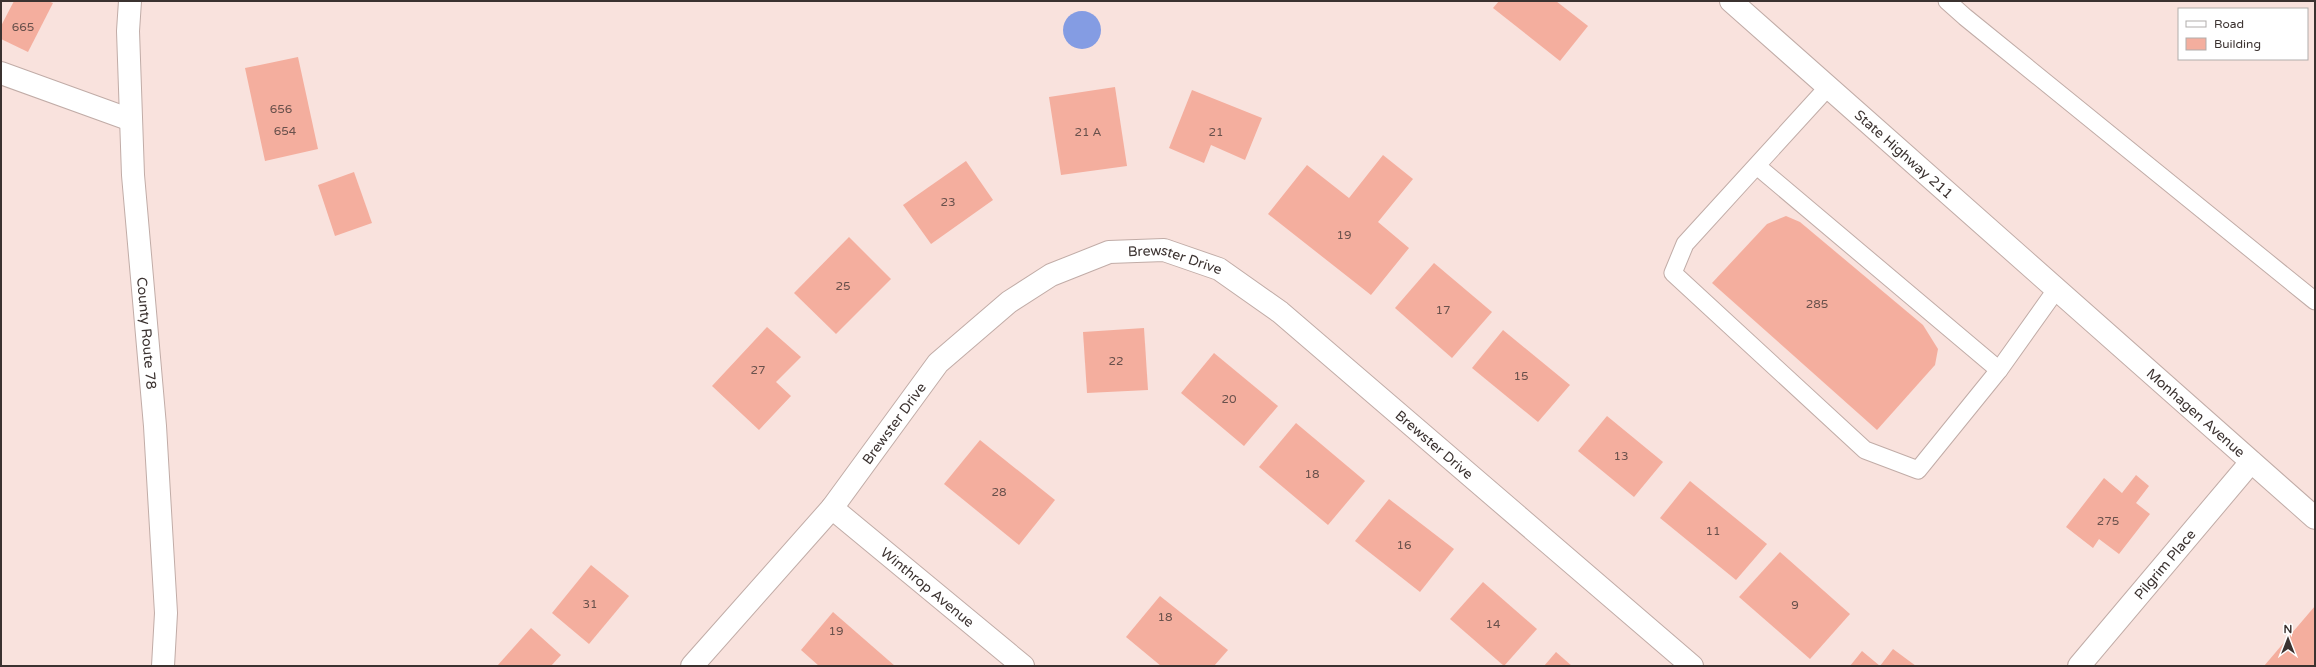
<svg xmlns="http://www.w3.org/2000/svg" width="2316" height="667" font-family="'Varela Round',sans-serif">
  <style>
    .water { fill: #849ce3 }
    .building { fill: #f4ae9e }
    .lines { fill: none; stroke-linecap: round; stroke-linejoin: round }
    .service-casing { stroke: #c1aca7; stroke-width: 19 }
    .minor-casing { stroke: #c1aca7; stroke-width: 24 }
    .tertiary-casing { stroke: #c1aca7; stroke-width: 24 }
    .primary-casing { stroke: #c1aca7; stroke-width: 24 }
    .service { stroke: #fff; stroke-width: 17 }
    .minor { stroke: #fff; stroke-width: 22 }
    .tertiary { stroke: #fff; stroke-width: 22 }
    .primary { stroke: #fff; stroke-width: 22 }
    .labels { text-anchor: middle; stroke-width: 3.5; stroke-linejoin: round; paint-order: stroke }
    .number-label { font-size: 12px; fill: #69514c }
    .street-label { font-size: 14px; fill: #3b3230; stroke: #fff }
  </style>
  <rect width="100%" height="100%" fill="#f9e2dd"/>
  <!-- water -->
  <circle class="water" cx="1082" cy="30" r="19"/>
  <!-- building -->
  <g class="building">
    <path d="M14,1H48L53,3L28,52L1,39V26Z"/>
    <path d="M1499,1H1556L1588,26L1560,61L1493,8Z"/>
    <path d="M298,57L318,149L265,161L245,68Z"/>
    <path d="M1115,87L1127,166L1061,175L1049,97Z"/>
    <path d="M1192,90L1262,118L1245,160L1211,145L1204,163L1169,148Z"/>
    <path d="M1383,155L1413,179L1378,222L1409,248L1371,295L1268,214L1307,165L1349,198Z"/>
    <path d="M966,161L993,200L931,244L903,205Z"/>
    <path d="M354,172L372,223L335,236L318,185Z"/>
    <path d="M1786,216L1800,222L1923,325L1938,349L1935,365L1877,430L1712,283L1767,224Z"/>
    <path d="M849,237L891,279L836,334L794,293Z"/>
    <path d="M1434,263L1492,312L1452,358L1395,308Z"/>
    <path d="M767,327L801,357L776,382L791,396L759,430L712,386Z"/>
    <path d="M1144,328L1148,390L1087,393L1083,332Z"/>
    <path d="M1503,330L1570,385L1538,422L1472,368Z"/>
    <path d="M1214,353L1278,406L1244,446L1181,393Z"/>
    <path d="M1607,416L1663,462L1634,497L1578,451Z"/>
    <path d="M1296,423L1365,481L1328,525L1259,467Z"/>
    <path d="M980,440L1055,500L1019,545L944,484Z"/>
    <path d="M2136,475L2149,486L2136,503L2150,514L2119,554L2099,539L2093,548L2066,527L2104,478L2122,493Z"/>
    <path d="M1690,481L1767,544L1736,580L1660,518Z"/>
    <path d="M1389,499L1454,549L1420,592L1355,541Z"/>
    <path d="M1780,552L1850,614L1810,659L1739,597Z"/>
    <path d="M591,565L629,596L589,644L552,613Z"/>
    <path d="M1483,582L1537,629L1504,666L1450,619Z"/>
    <path d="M1160,596L1228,650L1214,666H1161L1126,637Z"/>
    <path d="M2315,606V666H2264Z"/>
    <path d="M833,612L895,666H819L801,650Z"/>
    <path d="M531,628L561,655L551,666H497Z"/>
    <path d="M1893,649L1916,666H1850L1862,651L1880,666Z"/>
    <path d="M1556,652L1572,666H1544Z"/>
  </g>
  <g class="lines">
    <!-- service casing -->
    <g class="service-casing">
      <g id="service">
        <path d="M1947,1L1965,17L2315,301"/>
        <path d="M1829,86L1685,244L1673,273L1865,450L1918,470L1999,370L2056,290"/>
        <path d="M1757,166L1999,370"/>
      </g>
    </g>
    <!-- minor casing -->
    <g class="minor-casing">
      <g id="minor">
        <path d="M1,73L131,120"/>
        <path id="s1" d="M832,508L1023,666"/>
        <path id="s2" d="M692,666L832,508L938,363L1009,302L1051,275L1109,252L1164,250L1219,269L1280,312L1692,666"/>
        <path id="s3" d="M2079,666L2251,462"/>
      </g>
    </g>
    <!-- tertiary casing -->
    <g class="tertiary-casing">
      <g id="tertiary">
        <path id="s4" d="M130,1L128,31L133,175L155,426L166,613L163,666"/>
      </g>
    </g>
    <!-- primary casing -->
    <g class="primary-casing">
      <g id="primary">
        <path id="s5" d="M1731,1L2315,518"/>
      </g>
    </g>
    <!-- service -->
    <use href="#service" class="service"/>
    <!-- minor -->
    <use href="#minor" class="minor"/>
    <!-- tertiary -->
    <use href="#tertiary" class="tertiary"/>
    <!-- primary -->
    <use href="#primary" class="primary"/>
  </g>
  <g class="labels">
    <!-- number labels -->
    <g class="number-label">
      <text x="23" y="31">665</text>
      <text x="281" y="113">656</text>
      <text x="285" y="135">654</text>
      <text x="1088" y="136">21 A</text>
      <text x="1216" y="136">21</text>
      <text x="948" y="206">23</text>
      <text x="1344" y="239">19</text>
      <text x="843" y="290">25</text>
      <text x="1817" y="308">285</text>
      <text x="1443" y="314">17</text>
      <text x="1116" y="365">22</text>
      <text x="758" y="374">27</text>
      <text x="1521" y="380">15</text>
      <text x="1229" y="403">20</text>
      <text x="1621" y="460">13</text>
      <text x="1312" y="478">18</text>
      <text x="999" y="496">28</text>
      <text x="2108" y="525">275</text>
      <text x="1713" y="535">11</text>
      <text x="1404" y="549">16</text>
      <text x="590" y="608">31</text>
      <text x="1795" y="609">9</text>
      <text x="1165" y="621">18</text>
      <text x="1493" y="628">14</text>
      <text x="836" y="635">19</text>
    </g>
    <!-- street labels -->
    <g class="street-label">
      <text dy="5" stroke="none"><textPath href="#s5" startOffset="231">State Highway 211</textPath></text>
      <text dy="5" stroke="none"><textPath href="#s2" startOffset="664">Brewster Drive</textPath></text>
      <text dy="5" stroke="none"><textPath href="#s4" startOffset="333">County Route 78</textPath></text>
      <text dy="5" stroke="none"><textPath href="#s5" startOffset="621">Monhagen Avenue</textPath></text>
      <text dy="5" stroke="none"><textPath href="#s2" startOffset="316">Brewster Drive</textPath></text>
      <text dy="5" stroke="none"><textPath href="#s2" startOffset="988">Brewster Drive</textPath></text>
      <text dy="5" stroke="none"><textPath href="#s3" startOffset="133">Pilgrim Place</textPath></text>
      <text dy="5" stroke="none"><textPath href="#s1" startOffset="124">Winthrop Avenue</textPath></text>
    </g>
  </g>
  <!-- border -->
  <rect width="2316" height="667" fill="none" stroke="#3b3230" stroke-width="4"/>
  <!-- legend -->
  <rect x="2178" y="8" width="130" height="52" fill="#ffffff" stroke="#b1adac"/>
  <rect x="2186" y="21" width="20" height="6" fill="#ffffff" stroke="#b1adac"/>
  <text x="2214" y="28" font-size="12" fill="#3b3230">Road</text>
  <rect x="2186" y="38" width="20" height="12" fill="#f4ae9e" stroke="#b1adac"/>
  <text x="2214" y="48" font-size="12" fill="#3b3230">Building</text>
  <!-- north arrow -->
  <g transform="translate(2288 639)" stroke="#ffffff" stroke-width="3" paint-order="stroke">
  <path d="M0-3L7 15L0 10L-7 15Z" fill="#3b3230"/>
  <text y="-6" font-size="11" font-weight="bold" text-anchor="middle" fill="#3b3230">N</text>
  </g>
</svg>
